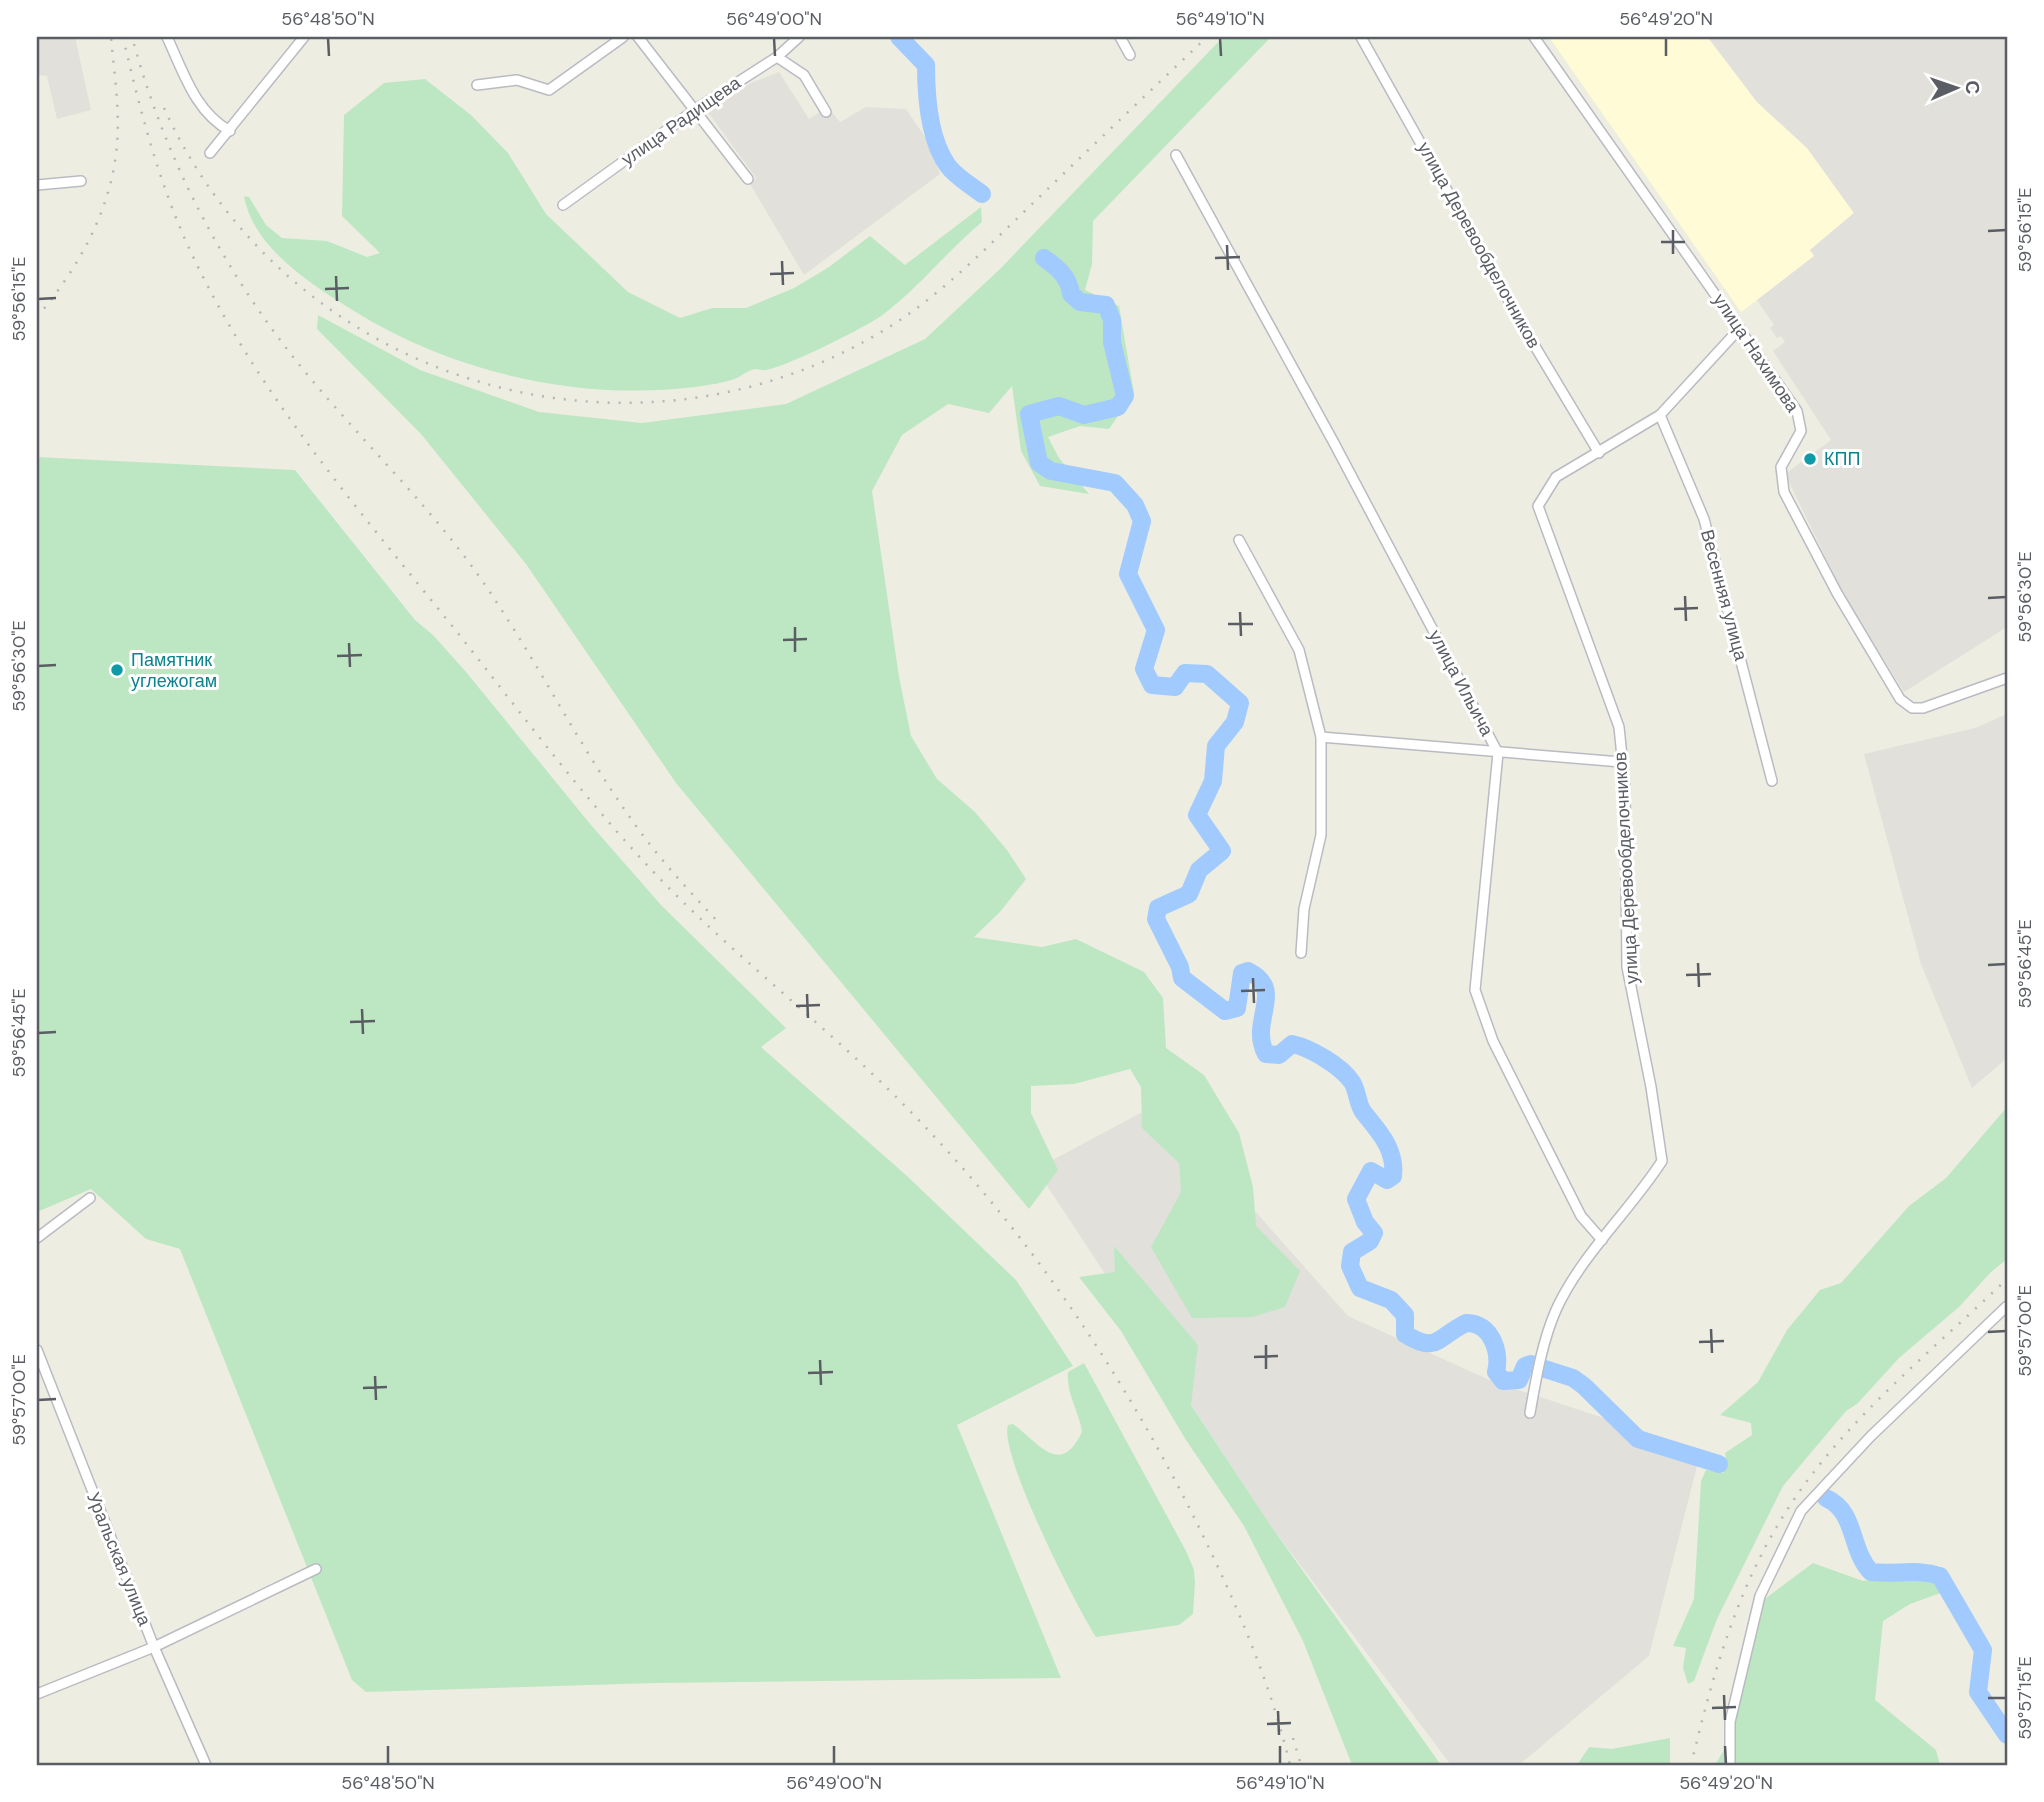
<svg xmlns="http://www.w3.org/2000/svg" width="2044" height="1802" font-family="'DM Sans',sans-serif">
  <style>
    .commercial { fill: #fffbd6 }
    .industrial { fill: #e1e0da }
    .green { fill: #bde7c2 }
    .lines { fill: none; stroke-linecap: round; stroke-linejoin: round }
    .river { stroke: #a1caff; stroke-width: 18 }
    .minor-casing { stroke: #babbc2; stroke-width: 12 }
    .minor { stroke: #fff; stroke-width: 9 }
    .rail { stroke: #b5b6b7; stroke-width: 2.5; stroke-dasharray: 2 9; stroke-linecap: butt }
    .ticks { fill: none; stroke: #5a5d64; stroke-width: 2.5 }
    .culture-dot { fill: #0f9aa8; stroke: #fff; stroke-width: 2.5 }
    .labels { text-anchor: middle; stroke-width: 6; stroke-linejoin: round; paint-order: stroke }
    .street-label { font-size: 18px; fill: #5a5d64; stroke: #fff }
    .culture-label { font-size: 18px; fill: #0d838f; stroke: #fff; text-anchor: start }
    .neatline { fill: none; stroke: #5a5d64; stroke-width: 2.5 }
    .ticks-label { font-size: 18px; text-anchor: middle; fill: #5a5d64 }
  </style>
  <rect width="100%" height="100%" fill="#eeede2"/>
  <!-- commercial -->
  <path class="commercial" d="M1549,37H1707L1757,102L1807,148L1854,213L1810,250L1815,256L1741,312Z"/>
  <!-- industrial -->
  <g class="industrial">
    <path d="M37,37H75L91,110L57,119L47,76L37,75Z"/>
    <path d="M1708,37H2007V627L1904,692L1844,595L1785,474L1831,440L1773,351L1785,342L1781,336L1777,338L1770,328L1774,325L1757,300L1814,256L1810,250L1854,213L1807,148L1757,102Z"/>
    <path d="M779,72L809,119L828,107L840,122L866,107L906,109L925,137L940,174L804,275L750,184L756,178L708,112L751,83Z"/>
    <path d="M2007,714V1058L1972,1088L1921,964L1864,754L1975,728Z"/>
    <path d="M1159,1103L1348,1316L1494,1382L1701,1450L1649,1656L1519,1765H1451L1271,1526L1036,1169Z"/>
  </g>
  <!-- green -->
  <g class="green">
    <path d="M1223,37H1271L1093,221L1092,264L1085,290L1119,306L1134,393L1109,429L1080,426L1048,437L1059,458L1089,494L1040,486L1021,451L1012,386L989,413L948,404L902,435L872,491L899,677L911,736L937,779L975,812L1007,850L1026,879L1000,912L974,937L1042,947L1076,939L1144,972L1163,998L1166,1048L1204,1075L1239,1133L1253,1187L1256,1226L1300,1271L1285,1307L1252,1317L1192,1318L1151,1247L1181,1192L1179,1163L1142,1128L1141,1087L1130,1069L1074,1084L1031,1086V1113L1058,1170L1029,1209L676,783L526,564L421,434L317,329L318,315L420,370L539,412L642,423L786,404L925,339L1000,269Z"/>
    <path d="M425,79L471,115L508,153L546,214L628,292L680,318L712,308H746L794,288L829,267L870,236L905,265L981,207L982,222C947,251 919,288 881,316C864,328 786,367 766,370C763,371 759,369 756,369C748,370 743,375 737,378C724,383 709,385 695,387C578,401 454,373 354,311C312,285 253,248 244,196L249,197L266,225L282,238L327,241L367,257L380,253L342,216L344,115L384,83Z"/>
    <path d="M37,457L295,470L415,620L433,635L466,672L591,825L661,905L786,1028L761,1047L907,1176L1016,1280L1073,1366L957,1425L1061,1678L655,1683L366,1692L352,1680L180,1249L146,1239L91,1189L37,1212Z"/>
    <path d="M2007,1107V1259L1991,1272L1959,1307L1899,1358L1857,1404L1846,1411L1783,1486L1717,1619L1694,1681L1688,1684L1683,1668L1686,1648L1673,1646L1694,1599L1701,1481L1706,1470L1723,1473L1727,1464L1725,1453L1752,1435L1751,1423L1720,1415L1758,1382L1787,1330L1820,1290L1841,1283L1909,1206L1946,1178Z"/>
    <path d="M1114,1246L1198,1345L1191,1405L1271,1526L1441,1765H1352L1303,1641L1244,1526L1186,1440L1121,1331L1079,1277L1115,1272Z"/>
    <path d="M1084,1363L1186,1551L1194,1570L1195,1583L1193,1614L1179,1625L1096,1637C1077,1608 998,1453 1008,1425L1013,1424C1039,1443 1060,1478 1082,1432C1079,1411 1066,1394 1068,1372Z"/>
    <path d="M1813,1563L1863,1581L1927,1572L1949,1590L1910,1604L1883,1621L1875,1700L1936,1750L1940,1765H1715L1730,1740L1758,1604Z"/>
    <path d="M1670,1738V1765H1577L1589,1747L1612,1749Z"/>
  </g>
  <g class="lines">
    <!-- river -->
    <g class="river">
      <path d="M899,37L926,65C926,95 929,140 948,166C956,177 972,186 982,194"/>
      <path d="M1044,258C1058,268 1069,277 1071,294L1080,302L1106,305L1112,320V342L1125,396L1118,407L1084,415L1059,406L1029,414L1039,463L1051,471L1115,483L1135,505L1142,521L1128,574L1156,630L1144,669L1152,685L1175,687L1185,673L1207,674L1240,703L1235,722L1216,746L1213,781L1197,815L1222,851L1199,870L1189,894L1158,908L1156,919L1180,967L1182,978L1225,1011L1237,1008L1242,973L1248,971C1287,990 1248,1021 1266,1054L1279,1055L1292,1044C1311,1048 1341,1066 1352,1082C1358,1091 1357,1105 1364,1113C1379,1132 1396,1149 1393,1176L1387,1180L1371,1171L1356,1199L1365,1222L1374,1233L1370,1241L1352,1252L1350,1266L1360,1288L1391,1300L1405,1315V1334C1437,1354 1436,1338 1466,1323C1491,1322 1501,1352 1496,1372L1503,1381L1519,1380L1525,1366L1531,1364"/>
      <path d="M1545,1369L1573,1378L1584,1386L1638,1439L1719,1464"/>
      <path d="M1826,1498C1857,1512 1849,1549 1871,1572C1896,1575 1916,1568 1940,1576L1983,1650L1978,1692L2007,1735"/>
    </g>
    <!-- minor casing -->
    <g class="minor-casing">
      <g id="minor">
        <path d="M167,37C183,71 195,112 230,131"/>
        <path d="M638,37L748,179"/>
        <path d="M1120,37L1130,55"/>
        <path d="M1361,37L1527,333L1599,453"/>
        <path d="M1534,37L1797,411L1801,431L1781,467L1784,492L1837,593L1900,699L1912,708H1923L2007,678"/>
        <path d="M777,57L804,75L826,112"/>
        <path d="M477,85L517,80L549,90L623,37"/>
        <path d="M210,153L304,37"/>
        <path d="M1176,155L1334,443L1498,753L1475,990L1493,1041L1581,1216L1602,1240"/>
        <path d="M37,185L81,181"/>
        <path d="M563,205L696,109L777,57L799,37"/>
        <path d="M1660,415L1704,519L1772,781"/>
        <path d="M1239,540L1299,650L1321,737V835L1304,909L1301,953"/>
        <path d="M1321,737L1621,762"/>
        <path d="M37,1238L90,1198"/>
        <path d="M37,1350L154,1647L206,1765"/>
        <path d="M1530,1413C1536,1379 1542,1342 1556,1310C1581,1255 1629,1212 1662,1161L1651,1087L1627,967L1625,786L1619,727L1538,506L1556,477L1660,415L1740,328"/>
        <path d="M37,1694L154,1647L316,1569"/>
        <path d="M1730,1765V1722L1760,1596L1801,1511L1871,1436L2007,1306"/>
      </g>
    </g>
    <!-- minor -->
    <use href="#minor" class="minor"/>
    <!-- rail -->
    <g class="rail">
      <path d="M123,37C138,102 155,168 181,230C246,381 355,505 457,632C525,718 590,807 667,886C744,964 832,1031 909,1110C1033,1237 1132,1387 1208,1546C1242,1617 1272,1689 1290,1765"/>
      <path d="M134,44C167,164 227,277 306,373C361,440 425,501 476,572C535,655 579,748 639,830C663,863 691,893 719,923"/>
      <path d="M164,108C288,381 624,485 881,332C937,299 983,251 1029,207C1088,150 1148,93 1207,37"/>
      <path d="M37,317C78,269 112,209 117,144C120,109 114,72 111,37"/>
      <path d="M1293,1738L1301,1765"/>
      <path d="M1691,1765C1713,1674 1738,1583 1791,1504C1848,1417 1932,1351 2007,1279"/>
    </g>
  </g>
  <!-- ticks -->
  <path class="ticks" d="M328,38L329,56M774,38L775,56M1220,38L1221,56M1666,38V56M1673,230V254M1988,231L2006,230M1661,242H1685M1227,245L1228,270M1215,258L1240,257M782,261L783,285M770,274L794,273M336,276L337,301M325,289L349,288M38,299L56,298M1685,596L1686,621M1988,598L2006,597M1674,609L1698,608M1240,612L1241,636M1228,624H1253M795,627V652M783,640L807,639M349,643L350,667M337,656L362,655M38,666L56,665M1698,963L1699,987M1988,965L2006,964M1686,975L1711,974M1253,978L1254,1003M1241,991L1265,990M807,994L808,1018M796,1006L820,1005M362,1009L363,1034M350,1022L375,1021M38,1033L56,1032M1711,1329L1712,1353M1988,1332L2006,1331M1699,1342L1724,1341M1266,1345V1369M1254,1357L1278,1356M820,1360L821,1385M808,1373L833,1372M375,1376L376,1400M363,1388L387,1387M38,1400L56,1399M1724,1695L1725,1720M1988,1698H2006M1712,1708L1736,1707M1278,1711L1279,1735M1267,1724L1291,1723M388,1746V1764M834,1746V1764M1280,1746V1764M1725,1746L1726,1764"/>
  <!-- markers -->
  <g class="culture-dot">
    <circle cx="1810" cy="459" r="7"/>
    <circle cx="117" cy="670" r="7"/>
  </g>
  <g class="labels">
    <!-- street labels -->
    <g class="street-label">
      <text transform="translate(681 121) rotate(-35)" y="6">улица Радищева</text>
      <text transform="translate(1479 245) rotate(61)" y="6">улица Деревообделочников</text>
      <text transform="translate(1756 353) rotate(56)" y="6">улица Нахимова</text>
      <text transform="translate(1724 595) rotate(75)" y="6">Весенняя улица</text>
      <text transform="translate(1461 683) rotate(62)" y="6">улица Ильича</text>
      <text transform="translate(1626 868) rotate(-93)" y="6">улица Деревообделочников</text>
      <text transform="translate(119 1559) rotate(68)" y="6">Уральская улица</text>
    </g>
    <!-- culture labels -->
    <g class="culture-label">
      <text x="1824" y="465">КПП</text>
      <text x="131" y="666">Памятник<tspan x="131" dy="21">углежогам</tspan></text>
    </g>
  </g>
  <!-- border -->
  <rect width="2044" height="1802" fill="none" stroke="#ffffff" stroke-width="77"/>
  <!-- north arrow -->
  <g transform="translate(1956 88) rotate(88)" stroke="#ffffff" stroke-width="5" paint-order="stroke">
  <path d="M0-5L12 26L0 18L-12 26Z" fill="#5a5d64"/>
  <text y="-10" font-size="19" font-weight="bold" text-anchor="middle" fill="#5a5d64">С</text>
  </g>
  <rect x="38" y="38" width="1968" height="1726" class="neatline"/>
  <g class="ticks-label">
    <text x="328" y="25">56°48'50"N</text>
    <text x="774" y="25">56°49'00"N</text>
    <text x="1220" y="25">56°49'10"N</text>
    <text x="1666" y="25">56°49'20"N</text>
    <text transform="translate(2025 230) rotate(-90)" y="6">59°56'15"E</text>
    <text transform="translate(19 299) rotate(-90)" y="6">59°56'15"E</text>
    <text transform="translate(2025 597) rotate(-90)" y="6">59°56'30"E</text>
    <text transform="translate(19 666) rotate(-90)" y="6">59°56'30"E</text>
    <text transform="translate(2025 964) rotate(-90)" y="6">59°56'45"E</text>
    <text transform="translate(19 1033) rotate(-90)" y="6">59°56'45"E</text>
    <text transform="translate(2025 1331) rotate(-90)" y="6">59°57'00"E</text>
    <text transform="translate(19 1400) rotate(-90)" y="6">59°57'00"E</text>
    <text transform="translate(2025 1698) rotate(-90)" y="6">59°57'15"E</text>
    <text x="388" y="1789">56°48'50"N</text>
    <text x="834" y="1789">56°49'00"N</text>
    <text x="1280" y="1789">56°49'10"N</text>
    <text x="1726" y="1789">56°49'20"N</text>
  </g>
</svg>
